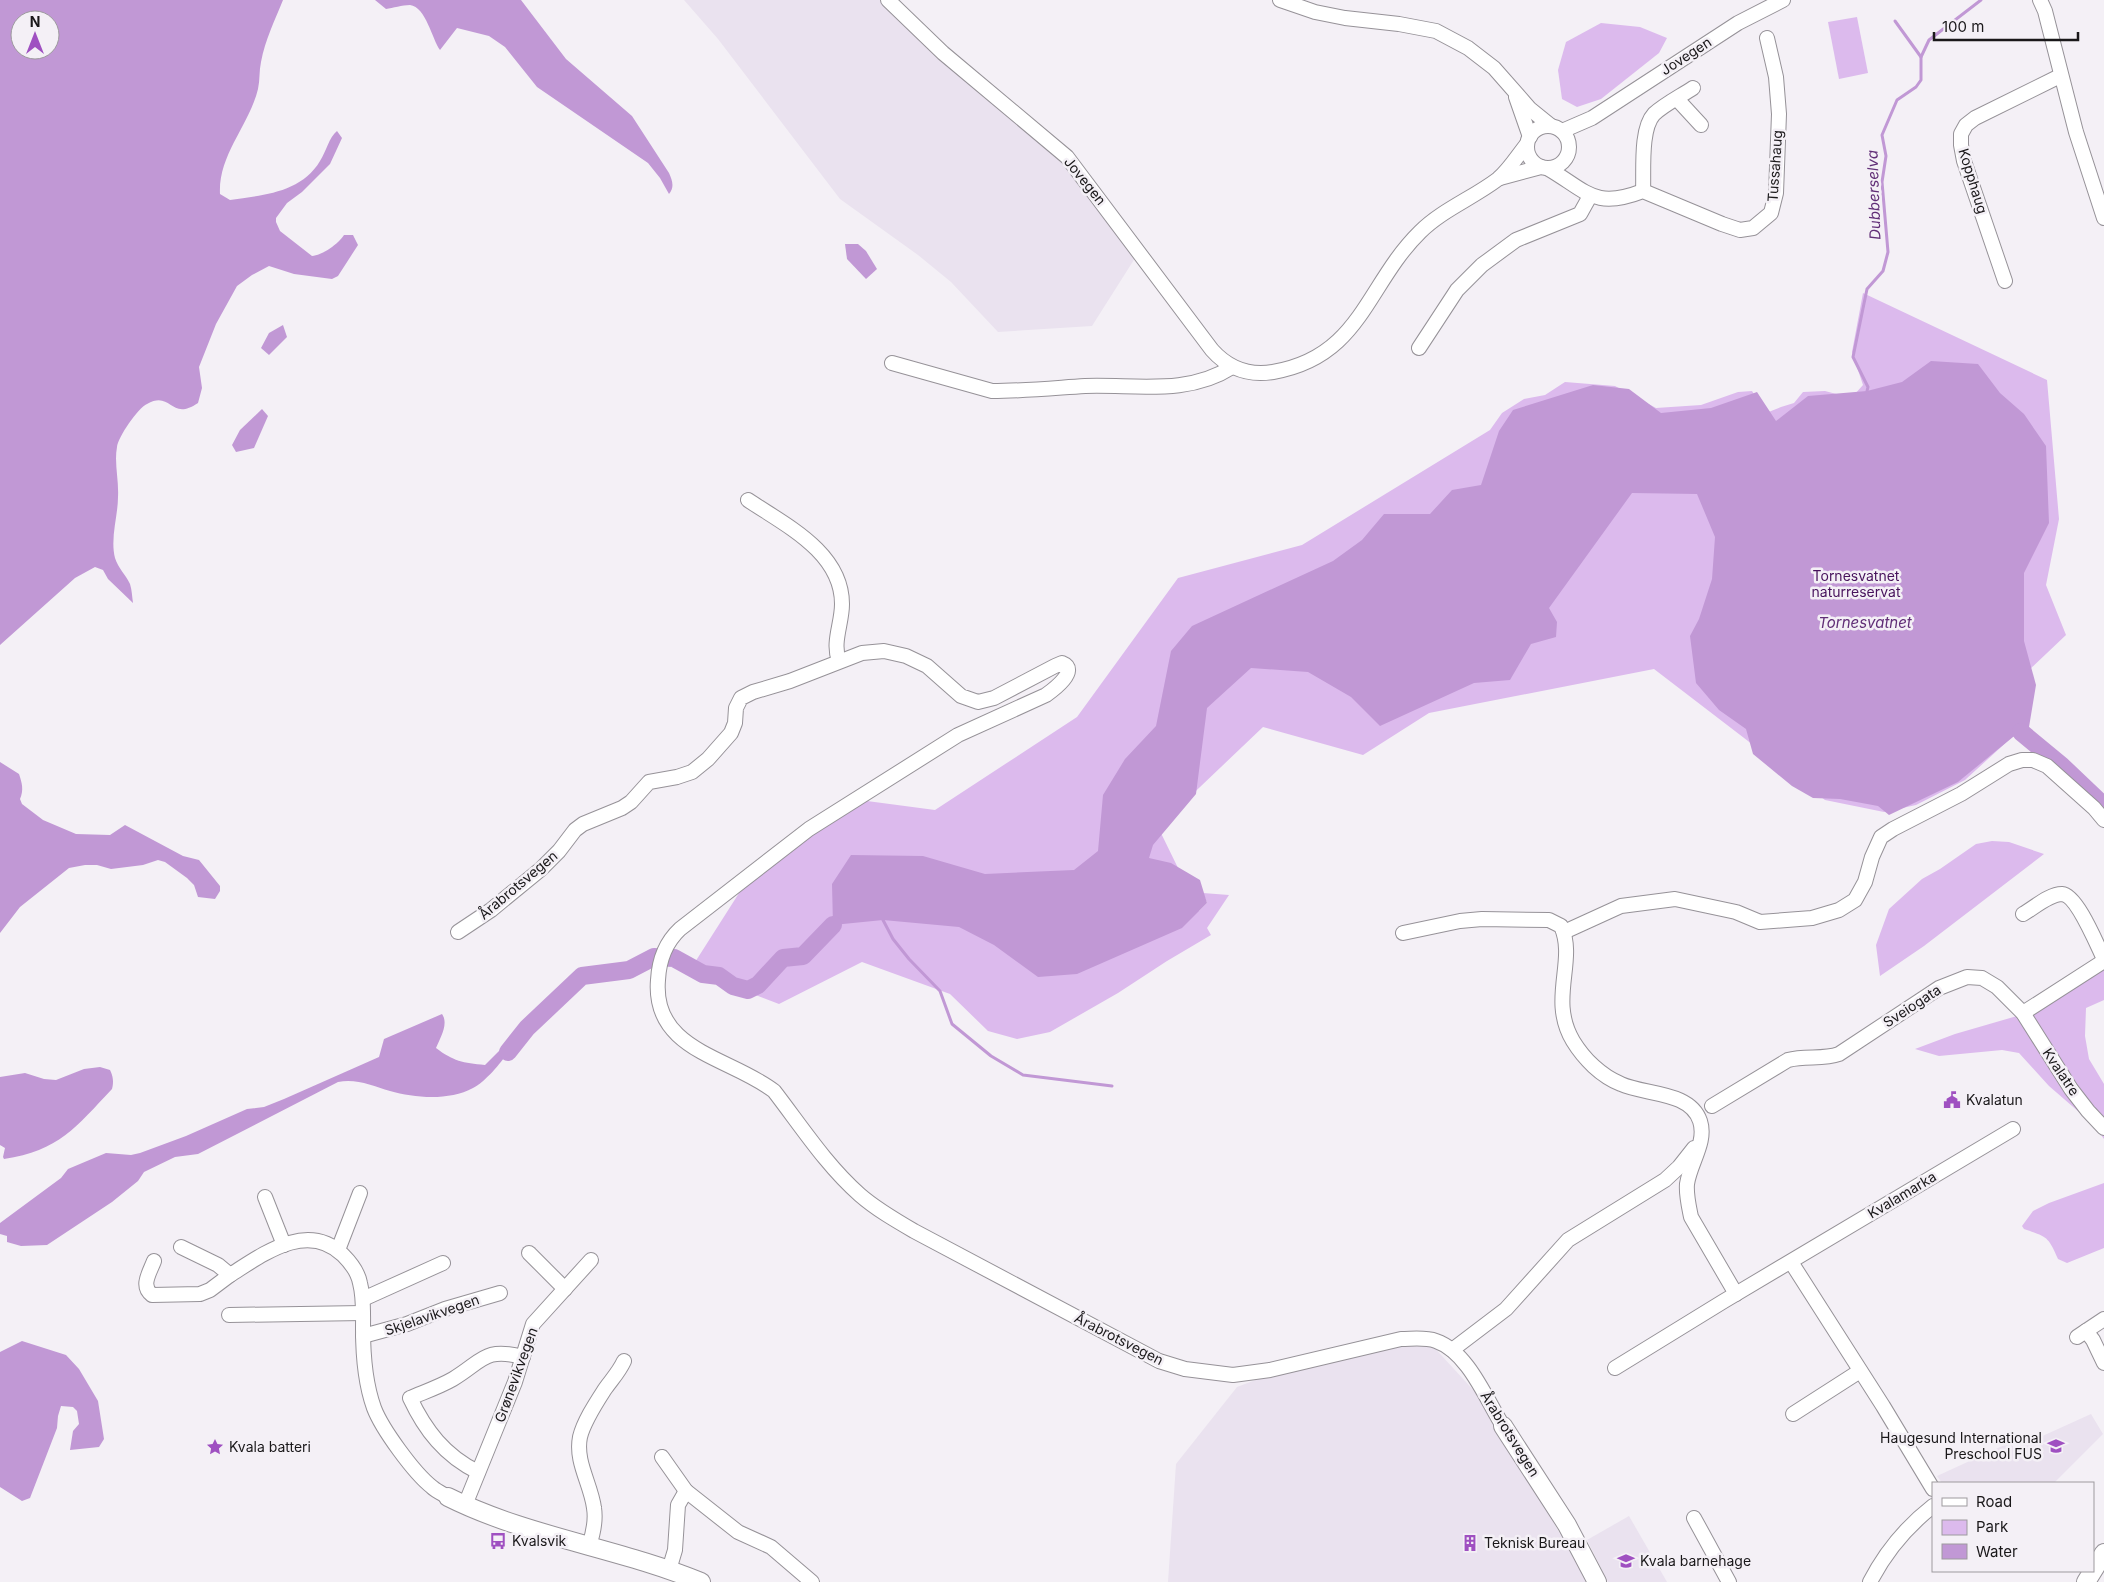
<svg xmlns="http://www.w3.org/2000/svg" width="2104" height="1582" font-family="Inter,sans-serif">
  <style>
    .built { fill: #eae2ef }
    .green { fill: #dcbaed }
    .water { fill: #c198d5; fill-rule: evenodd }
    .lines { fill: none; stroke-linecap: round; stroke-linejoin: round }
    .stream { stroke: #c198d5; stroke-width: 3 }
    .river { stroke: #c198d5; stroke-width: 18 }
    .minor-casing { stroke: #969298; stroke-width: 16 }
    .major-casing { stroke: #969298; stroke-width: 20 }
    .minor { stroke: #fff; stroke-width: 14 }
    .major { stroke: #fff; stroke-width: 18 }
    .labels { text-anchor: middle; stroke-width: 5; stroke-linejoin: round; paint-order: stroke }
    .street-label { font-size: 14px; fill: #1a181a; stroke: #f4f0f6 }
    .park-label { font-size: 14px; fill: #47125c; stroke: #f4f0f6 }
    .poi-label { font-size: 14px; fill: #1a181a; stroke: #f4f0f6; text-anchor: start }
    .water-label { font-size: 15px; font-style: italic; fill: #612e77; stroke: #f4f0f6 }
  </style>
  <rect width="100%" height="100%" fill="#f4f0f6"/>
  <!-- built -->
  <g class="built">
    <path d="M684,0H884L1050,138L1137,255L1092,326L998,332L951,282L918,255L840,199L718,39Z"/>
    <path d="M1368,1344H1431L1488,1406L1587,1582H1168L1176,1464L1237,1387L1306,1361Z"/>
    <path d="M2091,1414L2103,1434L2054,1483H1942L1937,1476L2011,1442L2014,1449Z"/>
    <path d="M1629,1516L1667,1582H1608L1587,1540Z"/>
  </g>
  <!-- green -->
  <g class="green">
    <path d="M1857,17L1868,73L1839,79L1828,22Z"/>
    <path d="M1601,23L1640,27L1667,38L1659,53L1601,99L1577,107L1562,99L1558,70L1566,42Z"/>
    <path d="M1863,293L2047,380L2059,519L2046,585L2066,635L2028,671L2023,727L1965,780L1916,805L1884,812L1825,800L1654,669L1429,713L1363,755L1263,727L1158,827L1199,911L1207,903L1203,893L1229,895L1207,928L1211,935L1167,961L1118,993L1050,1032L1017,1039L988,1031L950,994L862,962L779,1004L690,970L748,879L848,809L867,801L935,810L1077,717L1178,578L1302,545L1490,430L1502,413L1524,399L1545,395L1565,382L1615,386L1656,408L1701,405L1738,392L1752,391L1766,413L1781,407L1794,403L1803,392L1825,391L1840,395H1854L1863,385L1852,352Z"/>
    <path d="M1992,841L2009,842L2044,854L1924,946L1880,976L1876,945L1889,909L1922,879L1940,869L1976,844Z"/>
    <path d="M2104,967V1000L2086,1008L2085,1036L2089,1059L2104,1084V1139L2094,1125L2049,1086L2019,1053L2002,1050L1939,1056L1915,1049L1955,1034L2017,1016Z"/>
    <path d="M2104,1183V1248L2067,1263L2058,1259C2048,1236 2047,1237 2024,1229L2022,1226L2033,1211L2049,1203Z"/>
  </g>
  <!-- water -->
  <g class="water">
    <path d="M0,0H283C275,20 265,40 261,62C259,71 260,80 258,89C249,126 218,155 220,194L230,200C263,195 301,193 320,161C326,152 329,137 337,131L342,138L330,164L302,192L287,203L276,218V222L280,231L312,256C323,255 338,244 344,235H353L358,245L338,276L332,279L294,274L269,266L252,275L237,286L216,324L199,367L202,388L198,403C170,422 172,390 147,404C138,408 118,437 117,447C114,463 119,480 118,497C118,516 110,538 115,558C118,568 126,575 130,584C132,590 132,597 133,603L108,579L103,570L95,567L75,578L0,645ZM20,20H50V50H20Z"/>
    <path d="M375,0H521L566,59L632,116L669,173C672,180 675,187 669,194L660,178L648,163L537,87L505,47L489,36L457,28L440,50C432,39 426,7 410,5C402,5 393,8 386,9Z"/>
    <path d="M845,244H858L866,251L877,269L866,279L847,259Z"/>
    <path d="M283,325L287,337L269,355L261,348L269,333Z"/>
    <path d="M1931,361L1978,364L2000,393L2024,414L2046,446L2049,523L2024,573V641L2036,685L2029,727L2024,728L1958,782L1889,815L1878,806L1840,799L1813,798L1792,786L1753,754L1746,729L1719,710L1696,683L1690,636L1699,619L1712,579L1715,537L1697,494L1632,493L1549,608L1557,622L1556,637L1531,644L1510,680L1474,683L1380,726L1351,697L1308,672L1251,668L1207,708L1196,794L1153,845L1149,858L1171,863L1200,880L1207,903L1182,928L1077,974L1038,977L994,945L959,927L883,920L833,925L832,884L851,855L923,856L985,874L1074,870L1098,851L1103,795L1125,759L1156,726L1171,651L1192,626L1333,561L1362,540L1384,514H1430L1452,490L1481,485L1499,431L1513,410L1593,385L1629,389L1661,413L1711,408L1757,392L1776,421L1808,396L1867,391L1902,382Z"/>
    <path d="M262,409L268,416L254,448L236,452L232,445L240,430Z"/>
    <path d="M0,762L19,774C22,783 24,790 20,799L22,804L43,820L76,834L110,835L125,825L183,856L199,860L220,886V891L215,899L198,897L194,885L187,878L165,862L158,860L143,865L111,869L97,865H85L69,868L20,907L0,933Z"/>
    <path d="M442,1014C449,1024 440,1038 436,1048C453,1061 463,1063 485,1065L503,1047L508,1052C501,1063 485,1082 473,1088C449,1101 415,1098 390,1091C373,1086 356,1078 338,1082L198,1154L175,1157L144,1172L138,1181L112,1202L47,1245L21,1246L7,1242V1236L0,1234V1223L61,1178L68,1169L106,1153L131,1155L140,1153L186,1136L247,1109L264,1107L284,1099L379,1057L384,1039Z"/>
    <path d="M100,1067L110,1070C113,1076 114,1082 112,1089C76,1127 59,1151 4,1159L3,1157L5,1148L0,1145V1077L25,1073L44,1079L56,1080L84,1069Z"/>
    <path d="M22,1341L66,1355L79,1369L98,1401L104,1439L99,1447L70,1450L73,1431L79,1424L77,1411L73,1407L61,1406L58,1416L57,1428L30,1498L22,1501L0,1487V1352Z"/>
  </g>
  <g class="lines">
    <!-- stream -->
    <g class="stream">
      <path d="M1895,21L1921,57"/>
      <path d="M1867,391L1868,387L1853,357L1867,289L1883,271L1888,252L1882,182L1886,156L1882,135L1897,100L1916,87L1921,80V57L1929,40L1981,0"/>
      <path d="M883,920L893,939L909,959L940,991L952,1024L991,1056L1023,1075L1112,1086"/>
    </g>
    <!-- river -->
    <g class="river">
      <path d="M2021,732L2062,766L2104,806"/>
      <path d="M508,1052L527,1028L582,976L629,970L654,957L674,958L703,974L719,976L733,986L748,990L758,985L783,958L803,956L833,925"/>
    </g>
    <!-- minor casing -->
    <g class="minor-casing">
      <g id="minor">
        <path d="M888,0L943,53L1067,157L1212,350C1229,369 1249,376 1273,372C1361,357 1366,285 1420,232C1442,210 1473,198 1498,179C1509,170 1518,155 1527,144"/>
        <path d="M1280,0L1315,12L1345,18L1399,24L1436,31L1468,48L1494,68L1530,109L1551,126"/>
        <path d="M2040,0L2045,11L2076,132L2104,218"/>
        <path d="M1516,97L1530,137"/>
        <path d="M1677,99L1701,125"/>
        <circle cx="1548" cy="147" r="21"/>
        <path d="M1562,131L1592,118L1738,23L1783,0"/>
        <path d="M1547,168C1587,191 1594,210 1643,191L1722,224L1740,230L1753,228L1771,213L1776,193L1779,114L1776,77L1767,38"/>
        <path d="M1500,178L1541,167"/>
        <path d="M1643,191C1644,171 1640,129 1654,114C1665,104 1681,96 1693,88"/>
        <path d="M2005,281L1964,161L1961,145V134L1966,125L1975,118L2060,76"/>
        <path d="M1419,348L1457,290L1482,265L1516,240L1580,214L1590,196"/>
        <path d="M892,363L992,391C1023,391 1054,388 1085,386C1134,384 1187,396 1232,367"/>
        <path d="M748,500C785,525 842,552 842,604C842,624 832,642 839,661"/>
        <path d="M2023,914C2034,908 2049,894 2062,894C2077,895 2097,945 2104,959"/>
        <path d="M458,932L491,910L541,869L559,851L575,830L583,824L622,808L631,802L649,782L677,777L692,772L708,759L731,733L735,723L736,708L741,698L753,692L790,681L862,653L884,651L906,656L927,666L961,696L978,702L994,698L1055,666L1062,663C1080,670 1053,690 1046,695L958,735L809,829L680,929C665,943 659,960 658,980C652,1051 730,1057 774,1091C801,1126 826,1165 860,1195C876,1209 895,1220 914,1231L1159,1361L1185,1369L1233,1375L1270,1370L1401,1339C1413,1339 1425,1337 1436,1341C1468,1352 1486,1399 1503,1426"/>
        <path d="M1564,932L1621,906L1675,899L1736,912L1760,922L1812,918L1839,910L1855,900L1865,882L1872,857L1881,837L1893,829L1961,794L2009,764L2022,760H2033L2047,766L2094,808L2104,820"/>
        <path d="M1403,933L1460,921L1482,919L1549,920L1561,926C1577,961 1548,999 1573,1041C1584,1059 1601,1076 1621,1084C1645,1095 1690,1091 1700,1121C1707,1142 1690,1163 1687,1184C1686,1195 1689,1207 1691,1217L1736,1294"/>
        <path d="M2023,1013L2104,961"/>
        <path d="M1712,1106L1788,1060C1805,1055 1823,1060 1839,1054L1939,988L1967,977L1982,978L1997,987L2023,1013L2071,1089L2088,1111L2104,1128"/>
        <path d="M265,1197L284,1245"/>
        <path d="M338,1250L360,1193"/>
        <path d="M529,1253L565,1289"/>
        <path d="M154,1261C150,1272 140,1286 152,1295L200,1294L210,1290L230,1275L218,1265L181,1247"/>
        <path d="M1791,1262L1883,1406L1933,1489"/>
        <path d="M230,1275C262,1255 307,1220 343,1255C351,1263 358,1272 360,1283C364,1298 363,1314 363,1329C363,1355 365,1383 374,1408C382,1429 414,1473 432,1487C436,1491 443,1494 448,1497"/>
        <path d="M363,1299L443,1263"/>
        <path d="M229,1315L363,1313"/>
        <path d="M2086,1331L2093,1340L2104,1363"/>
        <path d="M363,1336L407,1324L445,1309L500,1293"/>
        <path d="M2077,1337L2104,1319"/>
        <path d="M1452,1350L1506,1309L1568,1240L1665,1180L1679,1167L1694,1148"/>
        <path d="M1615,1368L1724,1301L2013,1129"/>
        <path d="M1793,1414L1860,1371"/>
        <path d="M662,1457L686,1491L738,1532L771,1547L812,1582"/>
        <path d="M478,1472C445,1456 425,1430 410,1398C424,1392 439,1387 453,1379C483,1361 484,1347 523,1357"/>
        <path d="M465,1505L515,1382L533,1324L591,1260"/>
        <path d="M1694,1518L1729,1582"/>
        <path d="M589,1546C593,1534 596,1520 594,1508C591,1484 575,1462 580,1437C584,1421 596,1403 605,1389C612,1379 619,1372 624,1361"/>
        <path d="M669,1570L675,1550L678,1505L686,1491"/>
        <path d="M1870,1582C1886,1551 1906,1527 1933,1506"/>
      </g>
    </g>
    <!-- major casing -->
    <g class="major-casing">
      <g id="major">
        <path d="M1503,1426L1567,1525L1597,1582"/>
        <path d="M448,1497C528,1537 619,1548 701,1582"/>
        <path d="M2086,1582L2104,1553"/>
      </g>
    </g>
    <!-- minor -->
    <use href="#minor" class="minor"/>
    <!-- major -->
    <use href="#major" class="major"/>
  </g>
  <!-- icons -->
  <defs>
    <g id="civic-bare" transform="scale(1.35)"><path d="M-.6-6.5H3V-4.5H.6V-3L4-1V1h2V6H-6V1h2V-1L-.6-3ZM-1.2 2.5V6h2.4V2.5Z" fill="#9f50c1" stroke="#f4f0f6" stroke-width="2.5" paint-order="stroke"/></g>
    <g id="school-bare" transform="scale(1.35)"><path d="M0-5L7-2L0 1L-7-2ZM-4 1L0 2.5L4 1V4Q0 6-4 4Z" fill="#9f50c1" stroke="#f4f0f6" stroke-width="2.5" paint-order="stroke"/></g>
    <g id="sight-bare" transform="scale(1.35)"><path d="M0-6L1.8-2.2L6-1.7L2.9 1.2L3.7 5.4L0 3.3L-3.7 5.4L-2.9 1.2L-6-1.7L-1.8-2.2Z" fill="#9f50c1" stroke="#f4f0f6" stroke-width="2.5" paint-order="stroke"/></g>
    <g id="bus-bare" transform="scale(1.35)"><path d="M-5-6H5V4H4V6H2V4H-2V6H-4V4H-5ZM-3.5-4V0h7V-4ZM-3.5 1.2v1.5H-2V1.2ZM2 1.2v1.5H3.5V1.2Z" fill="#9f50c1" stroke="#f4f0f6" stroke-width="2.5" paint-order="stroke"/></g>
    <g id="building-bare" transform="scale(1.35)"><path d="M-4-6H4V6H1V3H-1V6H-4ZM-2.5-4.3h1.7v1.8h-1.7ZM.8-4.3h1.7v1.8H.8ZM-2.5-1h1.7V.8h-1.7ZM.8-1h1.7V.8H.8Z" fill="#9f50c1" stroke="#f4f0f6" stroke-width="2.5" paint-order="stroke"/></g>
  </defs>
  <g fill-rule="evenodd">
    <use href="#civic-bare" x="1952" y="1100"/>
    <use href="#school-bare" x="2056" y="1446"/>
    <use href="#sight-bare" x="215" y="1447"/>
    <use href="#bus-bare" x="498" y="1541"/>
    <use href="#building-bare" x="1470" y="1543"/>
    <use href="#school-bare" x="1626" y="1561"/>
  </g>
  <g class="labels">
    <!-- street labels -->
    <g class="street-label">
      <text transform="translate(1686 56) rotate(-33)" y="5">Jovegen</text>
      <text transform="translate(1775 166) rotate(-86)" y="5">Tussahaug</text>
      <text transform="translate(1085 181) rotate(51)" y="5">Jovegen</text>
      <text transform="translate(1973 181) rotate(73)" y="5">Kopphaug</text>
      <text transform="translate(518 885) rotate(-40)" y="5">Årabrotsvegen</text>
      <text transform="translate(1912 1006) rotate(-33)" y="5">Sveiogata</text>
      <text transform="translate(2061 1072) rotate(56)" y="5">Kvalatre</text>
      <text transform="translate(1902 1195) rotate(-31)" y="5">Kvalamarka</text>
      <text transform="translate(432 1315) rotate(-19)" y="5">Skjelavikvegen</text>
      <text transform="translate(1119 1339) rotate(27)" y="5">Årabrotsvegen</text>
      <text transform="translate(516 1375) rotate(-70)" y="5">Grønevikvegen</text>
      <text transform="translate(1510 1434) rotate(58)" y="5">Årabrotsvegen</text>
    </g>
    <!-- park labels -->
    <g class="park-label">
      <text x="1856" y="581">Tornesvatnet<tspan x="1856" dy="16">naturreservat</tspan></text>
    </g>
    <!-- poi labels -->
    <g class="poi-label">
      <text x="1966" y="1105">Kvalatun</text>
      <text x="2042" y="1443" text-anchor="end">Haugesund International<tspan x="2042" dy="16">Preschool FUS</tspan></text>
      <text x="229" y="1452">Kvala batteri</text>
      <text x="512" y="1546">Kvalsvik</text>
      <text x="1484" y="1548">Teknisk Bureau</text>
      <text x="1640" y="1566">Kvala barnehage</text>
    </g>
    <!-- water labels -->
    <g class="water-label">
      <text transform="translate(1874 195) rotate(-92)" y="5">Dubberselva</text>
      <text x="1865" y="628">Tornesvatnet</text>
    </g>
  </g>
  <!-- legend -->
  <rect x="1932" y="1482" width="162" height="90" fill="#f4f0f6" stroke="#9d9a9e"/>
  <rect x="1942" y="1498" width="25" height="8" fill="#ffffff" stroke="#9d9a9e"/>
  <text x="1976" y="1507" font-size="15" fill="#1a181a">Road</text>
  <rect x="1942" y="1520" width="25" height="15" fill="#dcbaed" stroke="#9d9a9e"/>
  <text x="1976" y="1532" font-size="15" fill="#1a181a">Park</text>
  <rect x="1942" y="1544" width="25" height="15" fill="#c198d5" stroke="#9d9a9e"/>
  <text x="1976" y="1557" font-size="15" fill="#1a181a">Water</text>
  <!-- north arrow -->
  <g transform="translate(35 35)"><circle r="24" fill="#f4f0f6" stroke="#9d9a9e"/>
  <path d="M0-4L9 19L0 12L-9 19Z" fill="#9f50c1"/>
  <text y="-8" font-size="14" font-weight="bold" text-anchor="middle" fill="#1a181a">N</text>
  </g>
  <!-- scale -->
  <path d="M1934 32v8h144v-8" fill="none" stroke="#1a181a" stroke-width="2.5"/>
  <text x="1942" y="32" font-size="15" fill="#1a181a" stroke="#f4f0f6" stroke-width="4" paint-order="stroke">100 m</text>
</svg>
